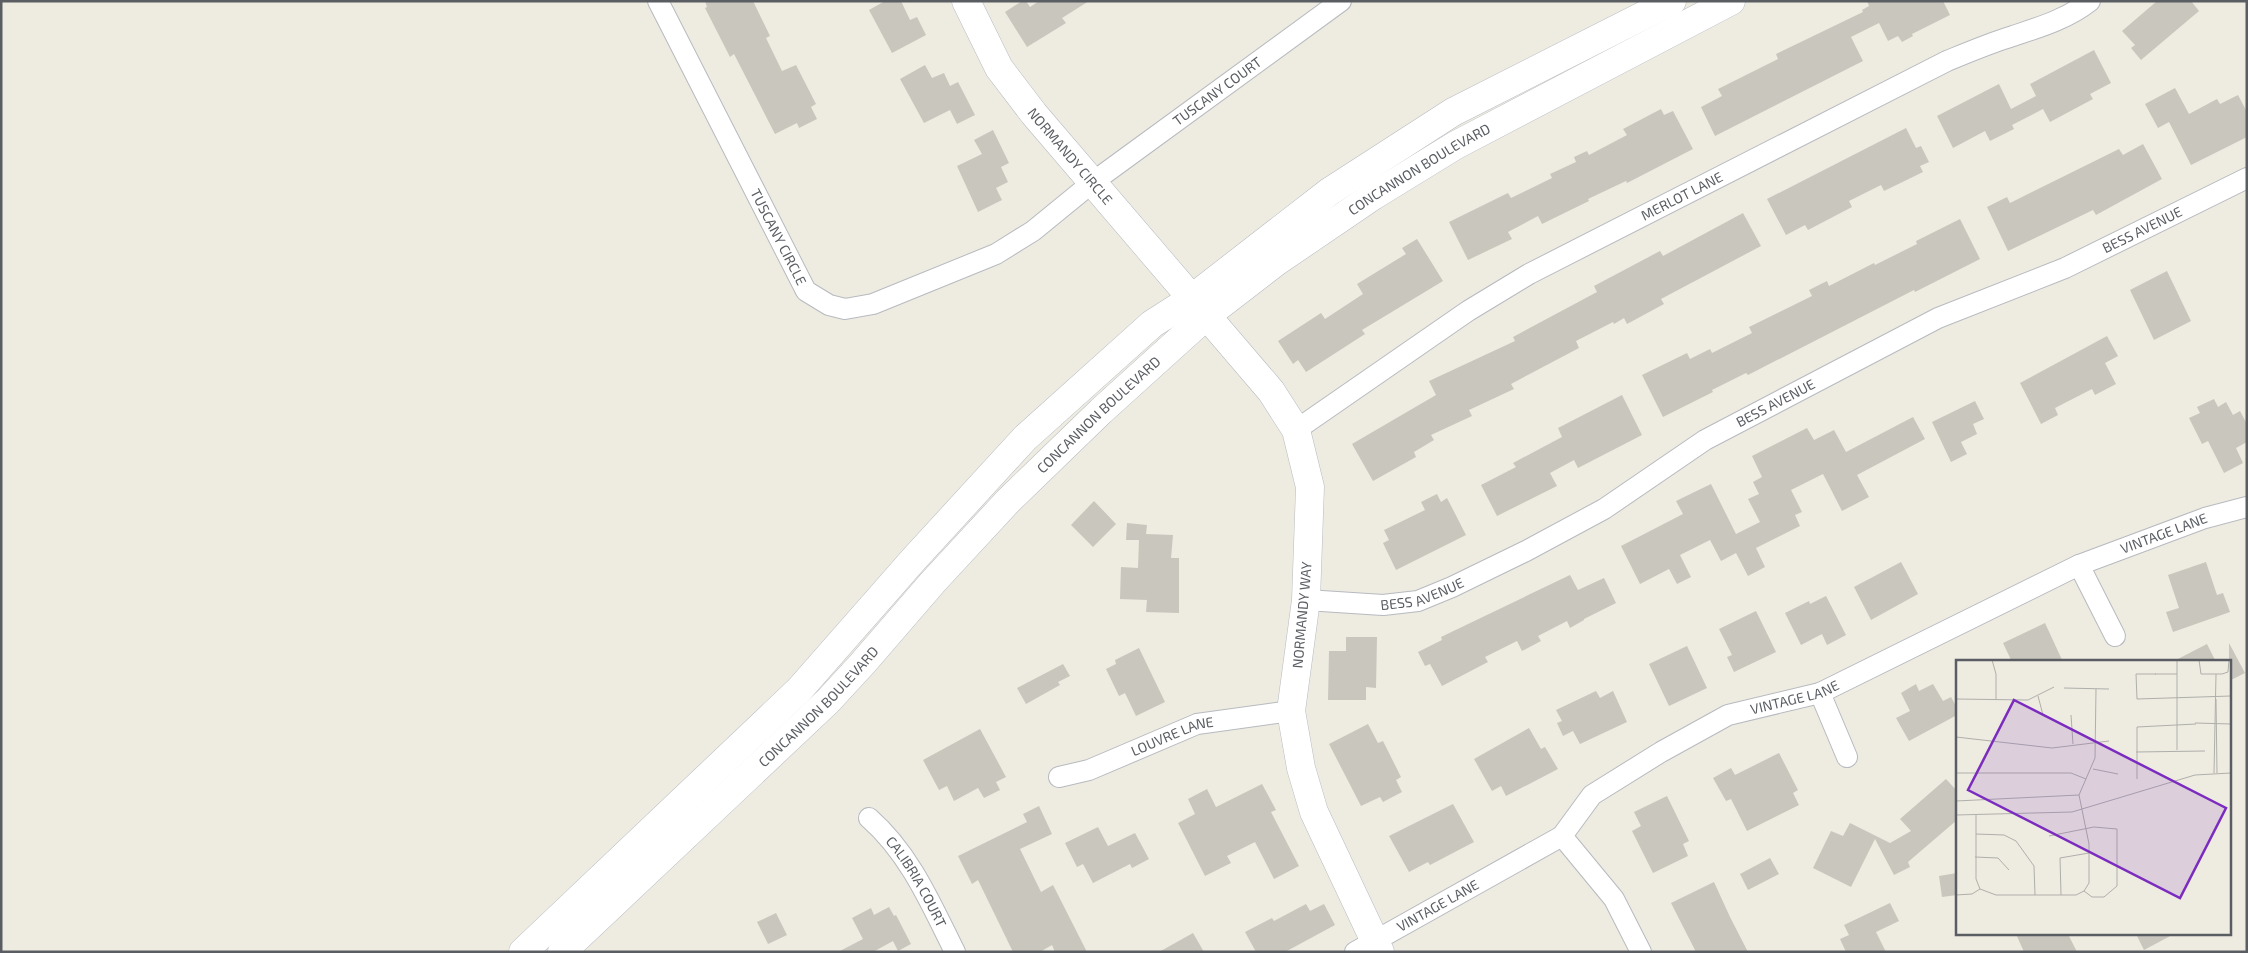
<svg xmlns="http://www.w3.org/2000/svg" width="2248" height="953" font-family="'Exo 2',sans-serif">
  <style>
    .building { fill: #c9c6be }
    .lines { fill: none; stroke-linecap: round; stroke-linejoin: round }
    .street-casing { stroke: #b7babf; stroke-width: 22 }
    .secondary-casing { stroke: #b7bbc1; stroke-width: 29 }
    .street { stroke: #fff; stroke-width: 20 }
    .secondary { stroke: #fff; stroke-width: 28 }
    .labels { text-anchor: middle; stroke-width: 4; stroke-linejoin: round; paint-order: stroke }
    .street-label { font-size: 14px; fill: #5a5e63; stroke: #fff }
    .inset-road { fill: none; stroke: #afafab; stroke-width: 1 }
    .view { fill: #7b2cbf; fill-opacity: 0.15; stroke: #7b2cbf; stroke-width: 2.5 }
    .inset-edge { fill: none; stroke: #5a5e63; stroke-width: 2.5 }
  </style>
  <rect width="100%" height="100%" fill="#eeebe1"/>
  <!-- building -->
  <g class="building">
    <path d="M705,1H753L770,36L766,38L782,71L796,65L816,104L811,107L817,119L799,128L797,123L775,134L734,54L730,57L705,8L707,7Z"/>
    <path d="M885,1H901L910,20L917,17L926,35L892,53L869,10Z"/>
    <path d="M1022,1H1026L1030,7L1039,1H1089L1062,18L1066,23L1027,47L1005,12Z"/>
    <path d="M1867,1H1943L1950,15L1912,34L1913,36L1902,42L1898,36L1888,41L1879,23L1851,37L1863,61L1715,136L1701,107L1722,96L1718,89L1778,59L1776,54L1863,12L1862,10L1869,6Z"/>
    <path d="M2157,1H2191L2199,11L2141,60L2131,48L2135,45L2122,31Z"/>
    <path d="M2094,50L2111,83L2090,94L2093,99L2050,122L2043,109L2012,125L2014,129L1990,141L1985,131L1953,148L1937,116L1999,84L2011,109L2036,96L2030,84Z"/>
    <path d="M925,65L932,78L944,73L950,86L958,82L975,115L957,124L950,110L924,123L900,79Z"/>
    <path d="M2175,88L2189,114L2217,99L2220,104L2238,95L2247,112V137L2191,165L2169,122L2158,128L2145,104Z"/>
    <path d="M1661,109L1664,115L1673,111L1693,149L1627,183L1626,181L1588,199L1589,201L1542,224L1538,216L1508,232L1512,239L1468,260L1449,222L1508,193L1511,198L1552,178L1550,174L1576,162L1574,157L1587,151L1589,155L1627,135L1623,129Z"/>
    <path d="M1906,128L1916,148L1921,146L1929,162L1920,166L1923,172L1884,191L1881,185L1849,201L1852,207L1808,230L1805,225L1786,235L1767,199Z"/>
    <path d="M993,130L1009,163L1001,167L1008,182L996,188L1002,200L978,212L957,166L982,154L974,140Z"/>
    <path d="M2143,144L2162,179L2096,215L2093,210L2008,251L1987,207L2007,197L2010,203L2119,149L2123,155Z"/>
    <path d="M1743,213L1761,246L1661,299L1664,304L1627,324L1624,318L1614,324L1613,322L1576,341L1579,348L1511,384L1514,389L1469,410L1472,416L1431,435L1434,440L1414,452L1416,457L1373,481L1352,444L1436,395L1429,381L1515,341L1513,337L1597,292L1594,286L1660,251L1663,256Z"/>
    <path d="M1960,219L1980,259L1915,292L1914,290L1748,375L1746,373L1712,390L1713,392L1663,417L1642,375L1687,353L1690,359L1710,349L1712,353L1752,333L1749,327L1812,296L1809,290L1827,281L1829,286L1874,263L1875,265L1917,244L1916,241Z"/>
    <path d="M1417,239L1443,281L1362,330L1365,334L1306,372L1298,360L1293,364L1278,341L1321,313L1325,319L1363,294L1357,284L1406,254L1402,248Z"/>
    <path d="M2167,271L2191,321L2154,340L2130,290Z"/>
    <path d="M2107,336L2118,356L2105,363L2116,384L2095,395L2092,389L2055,408L2058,415L2041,424L2020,383Z"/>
    <path d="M1622,395L1642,435L1578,468L1574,460L1550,473L1557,486L1497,516L1481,485L1516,467L1513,463L1562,437L1558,428Z"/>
    <path d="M2214,399L2218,407L2226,402L2233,415L2240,411L2247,424V442L2236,448L2243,463L2224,473L2208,441L2202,444L2189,418L2200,413L2197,407Z"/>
    <path d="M1975,401L1984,419L1973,424L1977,434L1961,442L1967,454L1951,462L1932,422Z"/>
    <path d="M1913,417L1925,439L1857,475L1869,497L1842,511L1823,474L1791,490L1802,512L1795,515L1800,526L1756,548L1765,567L1748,576L1736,553L1721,561L1710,540L1680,555L1691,577L1677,584L1669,569L1640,584L1621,546L1683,514L1676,501L1711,484L1736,534L1760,522L1748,499L1759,494L1753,482L1762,477L1752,456L1807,428L1814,440L1834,430L1846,452Z"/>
    <path d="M1437,494L1441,502L1447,498L1466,535L1396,570L1383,543L1389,540L1384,530L1425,510L1421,502Z"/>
    <path d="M1094,501L1116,524L1093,547L1071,525Z"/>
    <path d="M1127,523L1147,525L1146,534L1173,535L1171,558H1179V613L1146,612L1147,600L1120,599L1121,567L1138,568L1139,540H1126Z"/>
    <path d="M1901,562L1918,594L1871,620L1854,587Z"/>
    <path d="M2206,562L2217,595L2223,593L2230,612L2173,632L2166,612L2179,608L2168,575Z"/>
    <path d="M1570,575L1578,590L1604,578L1616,603L1584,619V620L1570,628L1567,621L1538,636L1541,641L1522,651L1517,641L1485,657L1488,662L1442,686L1430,664L1425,666L1418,652L1442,640L1441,637Z"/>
    <path d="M1826,596L1846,635L1827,645L1822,634L1801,645L1785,613L1809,601L1810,604Z"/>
    <path d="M1756,611L1776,652L1734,672L1727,657L1732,655L1719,629Z"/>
    <path d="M2045,623L2063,662H2012L2003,643Z"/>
    <path d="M1346,637H1377L1376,688L1366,687V700H1328L1329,651H1346Z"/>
    <path d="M2229,643L2245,673L2229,681Z"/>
    <path d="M2207,644L2216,662H2172Z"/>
    <path d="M1687,646L1707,688L1669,706L1649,664Z"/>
    <path d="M1139,648L1165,702L1136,716L1125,693L1119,696L1106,669L1116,664L1115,660Z"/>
    <path d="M1063,664L1070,676L1058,682L1060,685L1026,704L1017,688Z"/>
    <path d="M1916,684L1919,691L1933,684L1943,701L1951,697L1957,708V715L1909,741L1896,718L1910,711L1901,693Z"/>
    <path d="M1596,691L1600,698L1613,691L1627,722L1580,744L1573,731L1563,736L1557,723L1562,721L1556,710Z"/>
    <path d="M1368,724L1378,743L1383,741L1401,777L1396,780L1402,792L1383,802L1380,797L1361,806L1329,744Z"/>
    <path d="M1529,728L1541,749L1545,747L1558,769L1506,796L1501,786L1492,791L1474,759Z"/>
    <path d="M980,729L1006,777L996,782L1000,790L984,798L978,788L954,801L947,786L939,790L923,760Z"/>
    <path d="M1779,753L1798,790L1793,793L1799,805L1747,831L1731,799L1726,801L1713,778L1731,768L1735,775Z"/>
    <path d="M1946,779L1957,791V820L1908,862L1910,867L1894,875L1875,839L1851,887L1813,868L1831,831L1843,836L1850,823L1890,843L1911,831L1900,819Z"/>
    <path d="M1262,784L1276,810L1271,812L1299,866L1274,879L1255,842L1227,856L1231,863L1205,876L1178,823L1195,814L1188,799L1207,789L1216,807Z"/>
    <path d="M1667,796L1689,841L1683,844L1688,856L1653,873L1632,831L1641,826L1634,812Z"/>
    <path d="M1453,804L1474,842L1430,865L1428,862L1409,872L1389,836Z"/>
    <path d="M1039,806L1052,834L1020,849L1041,892L1053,885L1087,952H1055L1052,945L1040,952H1013L978,880L972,884L958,856L1027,822L1023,814Z"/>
    <path d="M1098,827L1108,846L1135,833L1149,859L1132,868L1130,864L1093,883L1083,864L1077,867L1065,843Z"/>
    <path d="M1770,858L1779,874L1748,890L1740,874Z"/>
    <path d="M1957,873V895L1942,897L1939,876Z"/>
    <path d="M1714,882L1730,917L1748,952H1696L1671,903Z"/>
    <path d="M1890,903L1899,921L1876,932L1886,952H1846L1840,939L1849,935L1844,925Z"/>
    <path d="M1306,904L1310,911L1324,904L1335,925L1285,952H1256L1245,932L1272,918L1274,921Z"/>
    <path d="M889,907L894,916L896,915L911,944L898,951L893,941L873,952H838L863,939L852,918L871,908L874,915Z"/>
    <path d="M776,913L787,935L768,944L757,922Z"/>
    <path d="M1193,933L1204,952H1159Z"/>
    <path d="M2016,934H2068L2077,952H2024Z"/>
    <path d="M2136,934H2174L2144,950Z"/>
  </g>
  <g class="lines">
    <!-- street casing -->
    <g class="street-casing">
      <g id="street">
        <path id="s1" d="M658,1L806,291L829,305L845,309L873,304L996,254L1033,231L1093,182L1341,1"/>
        <path id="s2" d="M1296,430L1468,311L1529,274L1947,61C1969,52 1990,43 2013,36C2040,27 2067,19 2090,1"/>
        <path d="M2079,565L2115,636"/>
        <path id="s3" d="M1306,600L1383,605L1418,601L1452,587L1526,551L1604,509L1705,440L1938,318L2065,268L2247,178"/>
        <path d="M1820,693L1847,757"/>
        <path id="s4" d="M1059,777L1089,770L1197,724L1291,711"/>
        <path id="s5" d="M869,818C910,854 931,904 955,952"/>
        <path d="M1562,836L1614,899L1641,952"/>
        <path id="s6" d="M1355,952L1562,836L1592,795L1661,752L1728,715L1820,693L2079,565L2205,518L2247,507"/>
      </g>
    </g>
    <!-- secondary casing -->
    <g class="secondary-casing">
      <g id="secondary">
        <path id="s7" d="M966,1L999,68L1034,114L1271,391L1296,430L1310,487L1306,600L1291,711L1301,768L1314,812L1380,952"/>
        <path d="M523,952L799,690L914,559L1025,438L1152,324L1191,299L1329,192L1453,112L1672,1"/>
        <path id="s8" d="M562,952L828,701L863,663L933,582L1008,501L1101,411L1206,316L1276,262L1373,196L1456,145L1731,1"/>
      </g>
    </g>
    <!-- street -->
    <use href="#street" class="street"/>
    <!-- secondary -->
    <use href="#secondary" class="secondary"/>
  </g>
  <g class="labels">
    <!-- street labels -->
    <g class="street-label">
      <text dy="5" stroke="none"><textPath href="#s1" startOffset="805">TUSCANY COURT</textPath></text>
      <text dy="5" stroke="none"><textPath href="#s7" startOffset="188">NORMANDY CIRCLE</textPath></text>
      <text dy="5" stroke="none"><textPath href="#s8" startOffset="1165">CONCANNON BOULEVARD</textPath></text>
      <text dy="5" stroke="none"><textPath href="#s2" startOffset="452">MERLOT LANE</textPath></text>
      <text dy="5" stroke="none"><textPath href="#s3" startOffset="928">BESS AVENUE</textPath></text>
      <text dy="5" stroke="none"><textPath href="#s1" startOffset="265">TUSCANY CIRCLE</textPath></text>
      <text dy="5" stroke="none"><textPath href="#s3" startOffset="522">BESS AVENUE</textPath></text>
      <text dy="5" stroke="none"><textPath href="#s8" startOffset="760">CONCANNON BOULEVARD</textPath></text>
      <text dy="5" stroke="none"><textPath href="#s6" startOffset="920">VINTAGE LANE</textPath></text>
      <text dy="5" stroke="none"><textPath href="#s3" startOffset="118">BESS AVENUE</textPath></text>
      <text transform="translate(1302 615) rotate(-85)" y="5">NORMANDY WAY</text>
      <text dy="5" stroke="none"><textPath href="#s6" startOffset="515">VINTAGE LANE</textPath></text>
      <text dy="5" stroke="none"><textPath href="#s8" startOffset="355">CONCANNON BOULEVARD</textPath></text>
      <text dy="5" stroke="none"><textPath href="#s4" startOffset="121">LOUVRE LANE</textPath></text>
      <text dy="5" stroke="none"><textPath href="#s5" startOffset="80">CALIBRIA COURT</textPath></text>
      <text dy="5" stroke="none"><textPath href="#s6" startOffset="95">VINTAGE LANE</textPath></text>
    </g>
  </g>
  <!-- overview -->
  <g transform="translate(1956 660)">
    <rect width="275" height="275" fill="#eeebe1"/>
    <path class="inset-road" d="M36,0L40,14V39M221,0V90M243,0L245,14H266L272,12L273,0M199,14H221M200,14H180L181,39L275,36M108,28L153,29M82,36L87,55M0,39L72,40L98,27M260,39L261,113M115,55L117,84M239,63L275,64M0,77L96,88L153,81M180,92L249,91M137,109L162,114M0,113H115L130,119M258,113L260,14M181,119V67L240,64M0,141L123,135M0,155L116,152L239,115L275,113M20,155V219L24,229L40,235H120L128,231L133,223V184L123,135L139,98L140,29M20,174L48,175L60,181L78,206L79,235M93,176L138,167L161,169V226L148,237H136L128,231M19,197L42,198L53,210M0,235L16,234L24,229M105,235L104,198L133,193"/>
    <path class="view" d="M58,40L270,148L224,238L12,130Z"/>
    <rect width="275" height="275" class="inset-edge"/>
  </g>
  <!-- border -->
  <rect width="2248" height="953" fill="none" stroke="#5a5e63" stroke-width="5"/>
</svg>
